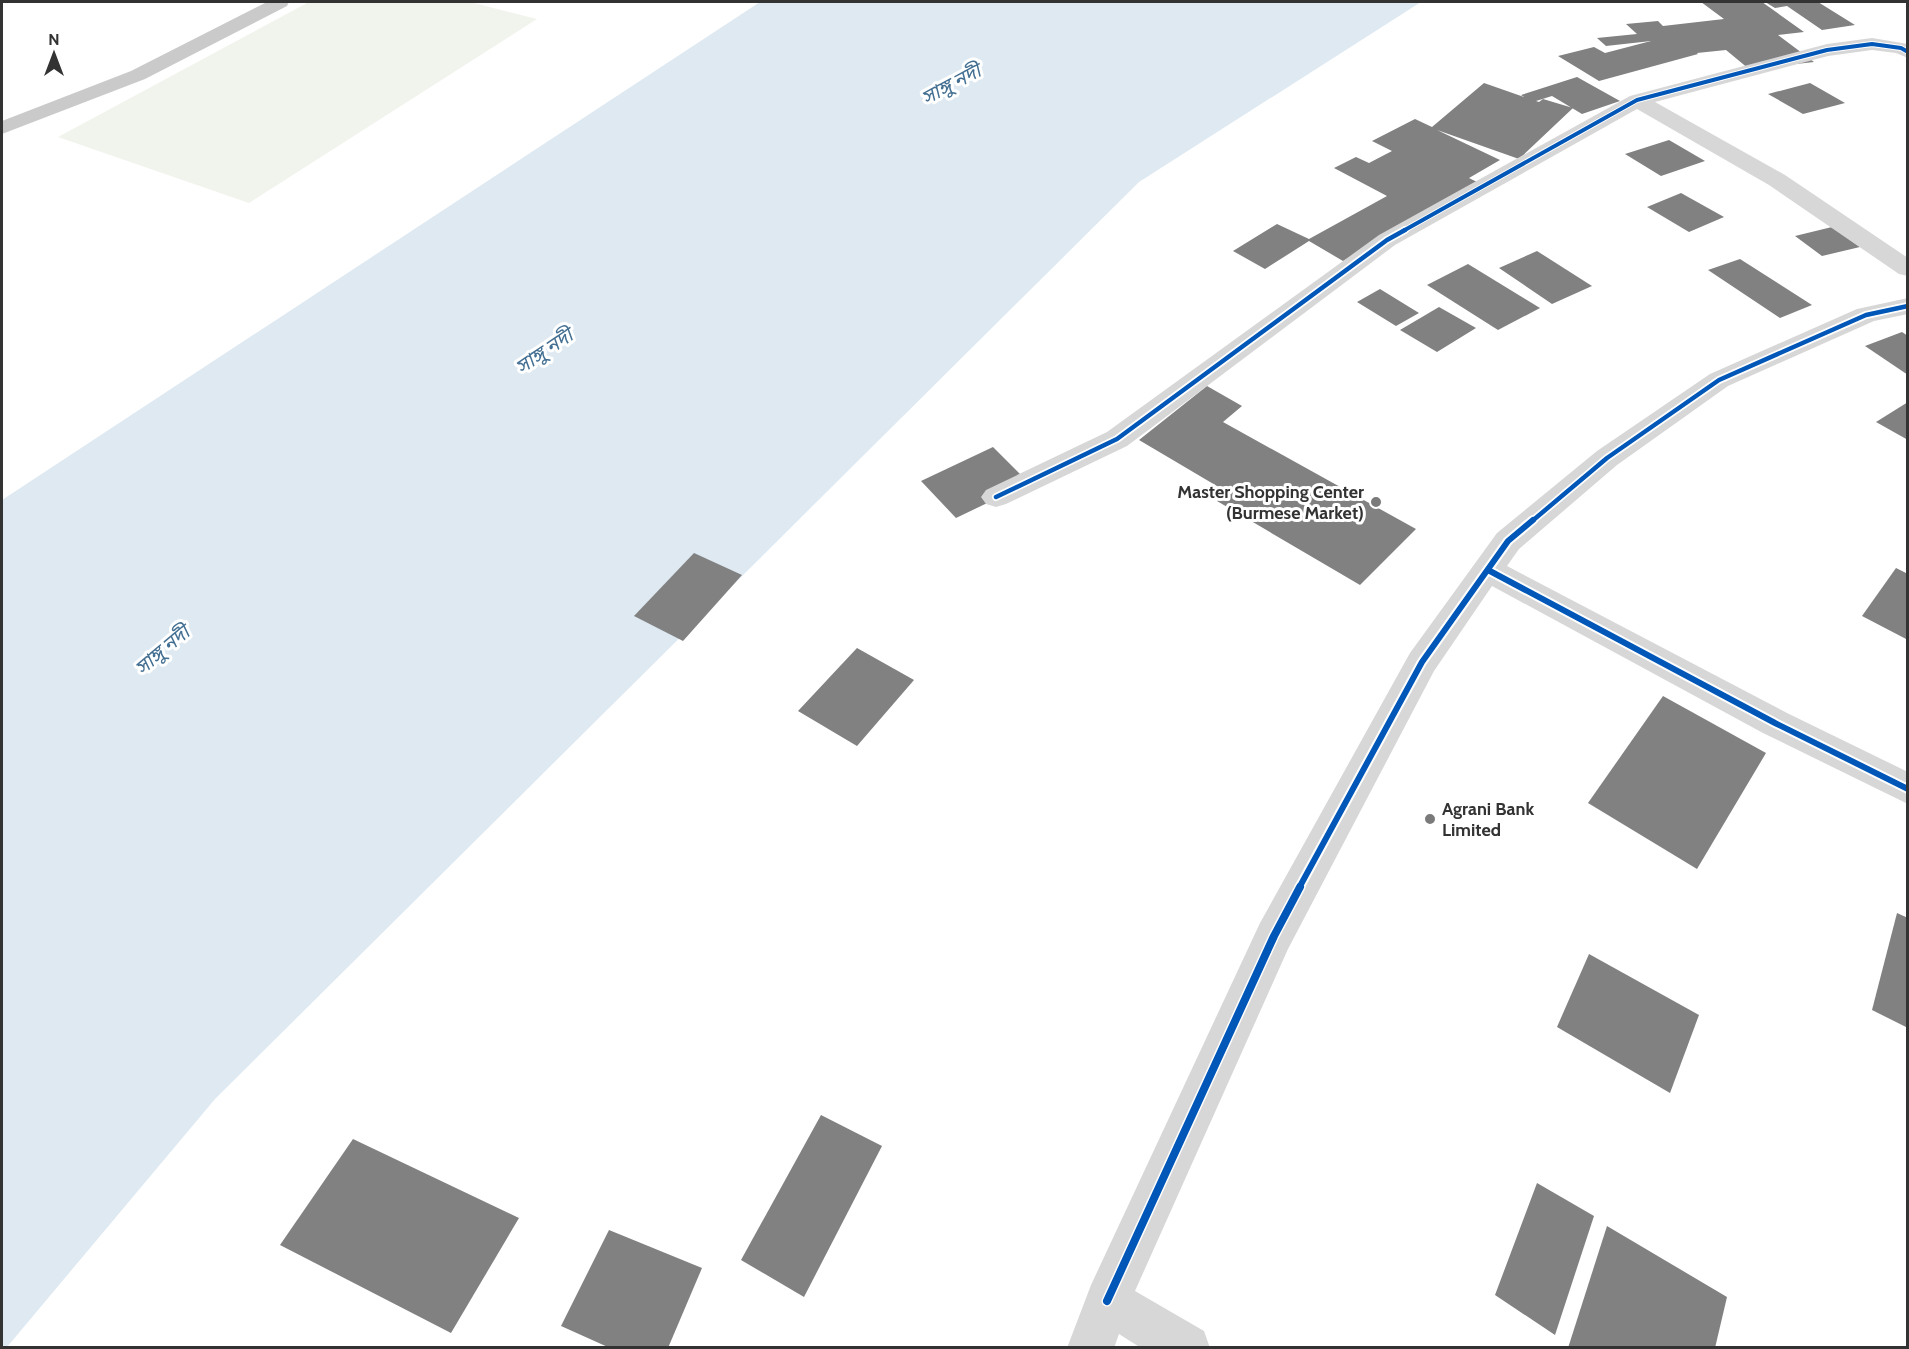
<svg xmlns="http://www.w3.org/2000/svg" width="1909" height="1349" font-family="Cabin,'Noto Sans Bengali',sans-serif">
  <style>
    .green { fill: #f1f4ed }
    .water { fill: #dee9f2 }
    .building { fill: #818181 }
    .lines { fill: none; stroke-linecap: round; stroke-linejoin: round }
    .minor { fill: #d7d7d7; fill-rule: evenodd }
    .primary { fill: #cacaca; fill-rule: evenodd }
    .cycleway-far3-casing { stroke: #fff; stroke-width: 6 }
    .cycleway-far2-casing { stroke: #fff; stroke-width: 8 }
    .cycleway-far1-casing { stroke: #fff; stroke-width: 10 }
    .cycleway-casing { stroke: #fff; stroke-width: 11 }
    .cycleway-far3 { stroke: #0057b8; stroke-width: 4 }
    .cycleway-far2 { stroke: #0057b8; stroke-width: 4.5 }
    .cycleway-far1 { stroke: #0057b8; stroke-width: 6 }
    .cycleway { stroke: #0057b8; stroke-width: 8 }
    .poi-dot { fill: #7a7a7a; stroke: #fff; stroke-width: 2 }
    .labels { text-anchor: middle; stroke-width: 6; stroke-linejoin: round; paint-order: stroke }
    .poi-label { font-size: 18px; font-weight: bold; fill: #333; stroke: #fff; text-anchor: end }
    .water-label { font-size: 20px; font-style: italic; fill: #436f92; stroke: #fff }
  </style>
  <rect width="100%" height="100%" fill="#fff"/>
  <!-- green -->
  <path class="green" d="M309,2H470L537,19L249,203L58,137Z"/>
  <!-- water -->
  <path class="water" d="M760,2H1421L1139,182L215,1099L7,1347L2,1348V500Z"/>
  <!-- building -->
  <g class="building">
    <path d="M1701,2H1762L1804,32L1778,35L1814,62L1749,69L1726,50L1697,53L1698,54L1599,81L1558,56L1594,47L1605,53L1651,41L1606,46L1597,38L1637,34L1626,24L1658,21L1663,26L1724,19Z"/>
    <path d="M1765,2H1818L1855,25L1822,30L1787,6L1775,8Z"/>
    <path d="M1577,77L1620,101L1582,114L1552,96L1536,101L1539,102L1543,99L1573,108L1519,159L1437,130L1500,160L1469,178L1479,183L1343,261L1309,241L1265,269L1233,251L1277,224L1309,239L1387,196L1334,168L1356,157L1369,163L1392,151L1372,141L1415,119L1432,127L1484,83L1524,97L1521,95Z"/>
    <path d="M1810,83L1845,103L1803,114L1768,94Z"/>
    <path d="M1669,140L1705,161L1661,176L1625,154Z"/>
    <path d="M1681,193L1724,217L1689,232L1647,207Z"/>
    <path d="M1832,227L1860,247L1822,256L1795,236Z"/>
    <path d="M1537,251L1592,286L1552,304L1499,268Z"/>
    <path d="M1740,259L1812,305L1780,318L1708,270Z"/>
    <path d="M1468,264L1540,308L1498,330L1427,285Z"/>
    <path d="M1380,289L1419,313L1396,326L1357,302Z"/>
    <path d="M1439,307L1476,328L1437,352L1400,330Z"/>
    <path d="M1902,332L1908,336V375L1865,346Z"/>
    <path d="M1207,386L1242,406L1223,422L1416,529L1360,585L1217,501L1227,492L1139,440Z"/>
    <path d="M1908,402V440L1876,422Z"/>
    <path d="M993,447L1029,483L956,518L921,481Z"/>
    <path d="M694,553L742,575L683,641L634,616Z"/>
    <path d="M1896,568L1908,574V640L1862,616Z"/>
    <path d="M857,648L914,680L857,746L798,711Z"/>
    <path d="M1663,696L1766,753L1697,869L1588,803Z"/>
    <path d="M1897,913L1908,918V1028L1872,1010Z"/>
    <path d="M1589,954L1699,1015L1670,1093L1557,1027Z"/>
    <path d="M821,1115L882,1146L804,1297L741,1260Z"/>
    <path d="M353,1139L519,1218L451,1333L280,1245Z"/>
    <path d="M1537,1183L1594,1216L1555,1335L1495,1295Z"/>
    <path d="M1607,1226L1727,1297L1715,1348H1568Z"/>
    <path d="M609,1230L702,1268L668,1348H610L561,1326Z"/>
  </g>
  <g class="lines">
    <!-- minor -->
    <g class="minor">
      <path d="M1872,38L1908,44V58L1896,53L1872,50L1828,56L1655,102L1785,175L1908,258V276L1899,274L1769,185L1637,109L1395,245L1127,446L1006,504L996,507L986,504L981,497L986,490L1107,432L1379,235L1630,96L1827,44Z"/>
      <path d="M1908,298V314L1874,321L1728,386L1617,465L1519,549L1507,566L1787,713L1908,772V804L1763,733L1492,586L1434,671L1288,949L1135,1291L1204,1331L1210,1348H1141L1119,1334L1114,1348H1067L1091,1285L1260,923L1410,653L1497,533L1597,451L1710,374L1857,309Z"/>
    </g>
    <!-- primary -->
    <path class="primary" d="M267,2H289L287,6L145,79L2,134V121L131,71Z"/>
    <!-- cycleway-far3 casing -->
    <g class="cycleway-far3-casing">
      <path id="cycleway-far3" d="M1403,231L1637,100L1827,50L1872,44L1901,48L1908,52"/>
    </g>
    <!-- cycleway-far2 casing -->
    <g class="cycleway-far2-casing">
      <g id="cycleway-far2">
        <path d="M996,497L1117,439L1387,240L1405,230"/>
        <path d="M1531,522L1607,458L1719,380L1866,315L1908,306"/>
      </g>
    </g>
    <!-- cycleway-far1 casing -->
    <g class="cycleway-far1-casing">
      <g id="cycleway-far1">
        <path d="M1488,570L1775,723L1908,789"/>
        <path d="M1299,888L1422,662L1508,541L1533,520"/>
      </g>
    </g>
    <!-- cycleway casing -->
    <g class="cycleway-casing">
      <path id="cycleway" d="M1107,1301L1274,936L1300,887"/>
    </g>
    <!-- cycleway-far3 -->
    <use href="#cycleway-far3" class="cycleway-far3"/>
    <!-- cycleway-far2 -->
    <use href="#cycleway-far2" class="cycleway-far2"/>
    <!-- cycleway-far1 -->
    <use href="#cycleway-far1" class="cycleway-far1"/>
    <!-- cycleway -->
    <use href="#cycleway" class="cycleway"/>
  </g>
  <!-- markers -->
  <g class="poi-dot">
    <circle cx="1376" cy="502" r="6"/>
    <circle cx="1430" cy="819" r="6"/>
  </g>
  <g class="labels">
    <!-- poi labels -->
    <g class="poi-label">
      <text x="1364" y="498">Master Shopping Center<tspan x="1364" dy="21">(Burmese Market)</tspan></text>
      <text x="1442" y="815" text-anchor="start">Agrani Bank<tspan x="1442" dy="21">Limited</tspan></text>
    </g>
    <!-- water labels -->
    <g class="water-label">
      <text transform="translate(951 84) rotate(-28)" y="7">সাঙ্গু নদী</text>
      <text transform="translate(544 351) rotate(-34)" y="7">সাঙ্গু নদী</text>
      <text transform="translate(162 650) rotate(-40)" y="7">সাঙ্গু নদী</text>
    </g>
  </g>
  <!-- border -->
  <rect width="1909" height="1349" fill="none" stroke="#333333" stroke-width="6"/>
  <!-- north arrow -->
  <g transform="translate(54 54)" stroke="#ffffff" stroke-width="4.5" paint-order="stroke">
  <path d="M0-4.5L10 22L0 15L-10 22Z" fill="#333333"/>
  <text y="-9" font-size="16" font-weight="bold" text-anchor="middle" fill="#333333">N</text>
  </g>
</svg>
